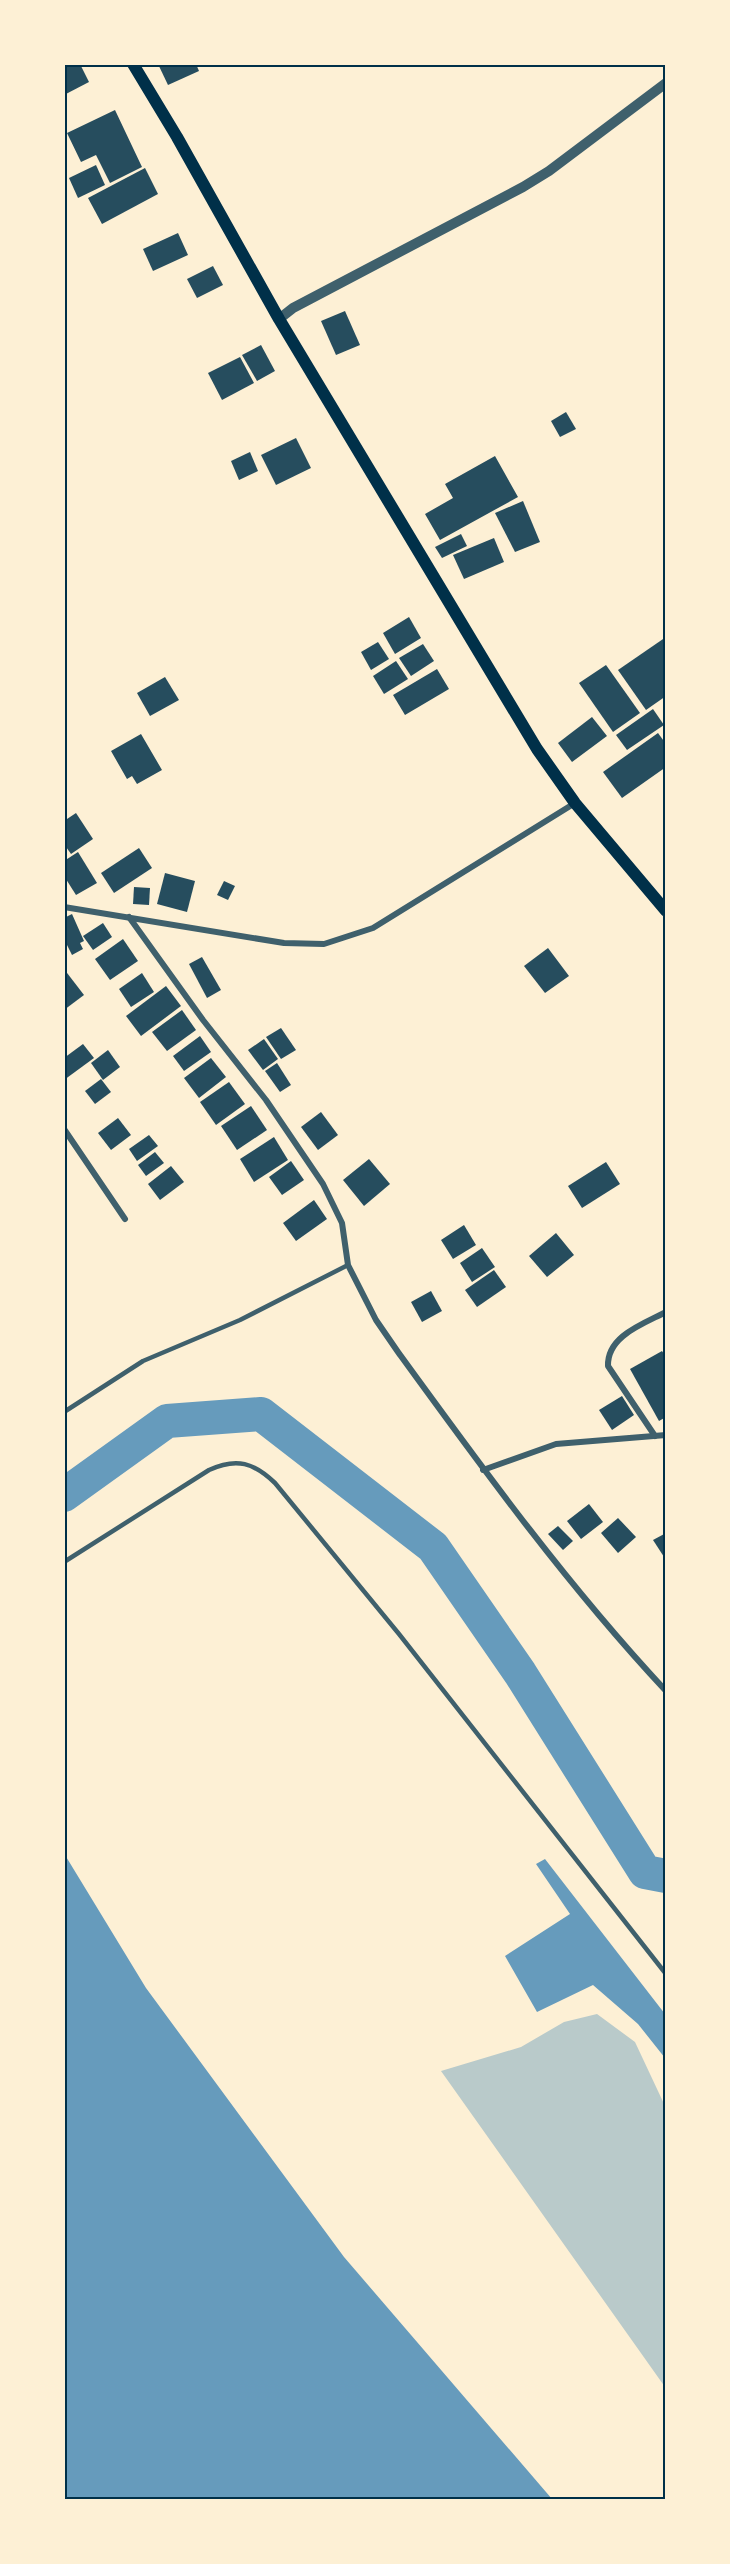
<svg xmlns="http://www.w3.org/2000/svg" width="730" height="2564" font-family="'Golos Text',sans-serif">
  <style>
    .green { fill: #b9caca }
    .water { fill: #669bbc }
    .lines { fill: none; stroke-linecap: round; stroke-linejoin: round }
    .river { stroke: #669bbc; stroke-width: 34 }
    .building { fill: #264d5e }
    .service { stroke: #3f606c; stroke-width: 4.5 }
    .minor { stroke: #3f606c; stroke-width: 6 }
    .tertiary { stroke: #3f606c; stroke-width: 10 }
    .secondary { stroke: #003049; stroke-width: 12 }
    .neatline { fill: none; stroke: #003049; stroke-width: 2 }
  </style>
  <rect width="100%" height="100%" fill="#fdf0d5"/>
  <!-- green -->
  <path class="green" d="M597,2014L635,2042L665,2106V2387L441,2071L521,2047L564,2022Z"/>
  <!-- water -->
  <g class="water">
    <path d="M65,1855L146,1988L344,2257L552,2499H65Z"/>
    <path d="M545,1859L665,2014V2058L638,2024L593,1985L537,2012L505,1956L570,1914L536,1864Z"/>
  </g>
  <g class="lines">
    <!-- river -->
    <path class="river" d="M64,1495L167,1421L261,1414L433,1547L520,1673L645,1872L666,1876"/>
  </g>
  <!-- building -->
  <g class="building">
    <path d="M64,64H80L89,82L64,95Z"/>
    <path d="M158,64H196L199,71L168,85Z"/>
    <path d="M115,110L142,167L110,183L96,155L81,162L67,133Z"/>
    <path d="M96,165L105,185L78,198L69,178Z"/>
    <path d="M145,168L158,194L102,224L88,198Z"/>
    <path d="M178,233L188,255L153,271L143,249Z"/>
    <path d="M213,266L223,285L197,298L187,279Z"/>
    <path d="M345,311L360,345L336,355L321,321Z"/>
    <path d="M261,345L275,371L257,381L242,355Z"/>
    <path d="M240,357L254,383L222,400L208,373Z"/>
    <path d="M566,412L576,429L560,437L551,421Z"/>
    <path d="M296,438L311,468L276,485L261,455Z"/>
    <path d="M250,452L258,471L239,480L231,461Z"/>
    <path d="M495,456L518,497L440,540L425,514L453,498L445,484Z"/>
    <path d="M523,501L540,542L515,552L495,513Z"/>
    <path d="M461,534L467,546L442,558L435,547Z"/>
    <path d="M494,538L504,562L464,579L453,555Z"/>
    <path d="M409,617L421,638L395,654L383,633Z"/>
    <path d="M666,637V696L646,710L618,670Z"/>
    <path d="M378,642L389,659L371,670L361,652Z"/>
    <path d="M423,644L434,661L411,676L399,658Z"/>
    <path d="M396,661L408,679L384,694L373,676Z"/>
    <path d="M606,665L640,713L613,732L579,683Z"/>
    <path d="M437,669L449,689L405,715L393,695Z"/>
    <path d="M165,677L179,700L150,716L137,693Z"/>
    <path d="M653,709L664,725L627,750L616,735Z"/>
    <path d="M592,717L607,736L572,762L558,743Z"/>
    <path d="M658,733L666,744V767L622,798L603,772Z"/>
    <path d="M141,734L162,770L137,784L132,776L127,779L111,751Z"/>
    <path d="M76,813L93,839L71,854L64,844V821Z"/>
    <path d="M139,848L152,868L114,893L101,873Z"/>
    <path d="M78,852L97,883L76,895L64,876V861Z"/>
    <path d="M165,873L195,881L187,912L157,904Z"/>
    <path d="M224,881L235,886L228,900L217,895Z"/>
    <path d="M134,887L150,888L149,905L133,904Z"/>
    <path d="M72,914L84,941L80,943L83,949L72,955L64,939V918Z"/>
    <path d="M103,923L112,937L93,950L83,936Z"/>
    <path d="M123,939L138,961L110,980L95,959Z"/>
    <path d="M548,948L569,976L545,993L524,966Z"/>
    <path d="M202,957L221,990L207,998L189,964Z"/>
    <path d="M64,969L84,995L64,1010Z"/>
    <path d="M142,973L154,992L131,1007L119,989Z"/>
    <path d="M166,986L181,1006L141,1036L126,1016Z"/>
    <path d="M182,1010L196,1030L167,1051L152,1032Z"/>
    <path d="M281,1028L296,1050L281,1059L266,1037Z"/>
    <path d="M200,1036L211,1052L184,1071L173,1056Z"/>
    <path d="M264,1039L278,1059L263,1070L248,1050Z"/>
    <path d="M83,1044L94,1058L64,1080V1058Z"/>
    <path d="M108,1050L120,1067L103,1080L91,1063Z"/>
    <path d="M211,1058L226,1077L199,1098L184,1078Z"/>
    <path d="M277,1063L291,1085L280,1092L265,1071Z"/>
    <path d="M101,1079L111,1092L95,1104L85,1091Z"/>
    <path d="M229,1082L245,1104L216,1125L200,1102Z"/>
    <path d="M251,1106L267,1130L237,1150L221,1126Z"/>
    <path d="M321,1112L338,1135L318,1150L301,1127Z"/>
    <path d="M118,1118L131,1135L111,1150L98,1133Z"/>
    <path d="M149,1135L158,1146L137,1161L129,1149Z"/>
    <path d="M274,1137L288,1160L254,1182L240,1159Z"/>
    <path d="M155,1152L164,1163L146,1176L138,1165Z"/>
    <path d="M369,1159L390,1184L364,1206L343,1180Z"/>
    <path d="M291,1161L304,1180L282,1195L269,1177Z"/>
    <path d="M606,1162L620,1184L582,1208L568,1186Z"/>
    <path d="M171,1166L184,1182L160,1200L148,1184Z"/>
    <path d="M314,1200L327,1219L296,1241L283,1223Z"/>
    <path d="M464,1225L476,1245L453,1259L441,1240Z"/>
    <path d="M556,1233L574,1255L547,1277L529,1256Z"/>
    <path d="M482,1248L495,1267L472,1282L460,1263Z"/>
    <path d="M494,1270L506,1287L477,1307L465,1290Z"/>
    <path d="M431,1291L442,1311L422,1322L411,1302Z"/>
    <path d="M662,1351L666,1357V1417L659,1421L630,1369Z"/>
    <path d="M622,1396L634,1415L612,1430L599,1410Z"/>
    <path d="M589,1504L603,1522L581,1539L567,1521Z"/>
    <path d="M618,1518L636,1537L618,1553L601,1533Z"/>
    <path d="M558,1526L573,1541L563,1550L548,1534Z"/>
    <path d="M666,1533V1560L653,1540Z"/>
  </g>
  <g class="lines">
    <!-- service -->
    <g class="service">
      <path d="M64,1412L143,1361L240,1320L348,1265"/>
      <path d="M64,1562L209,1470C237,1457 254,1463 275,1483L399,1634L666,1974"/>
    </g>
    <!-- minor -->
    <g class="minor">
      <path d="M64,907L284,943L324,944L373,928L575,803"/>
      <path d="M129,917L203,1020L266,1100L323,1184L342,1223L348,1265L376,1320L398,1352C483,1469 567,1585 666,1691"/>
      <path d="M64,1129L125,1219"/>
      <path d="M655,1436L608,1366C607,1336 643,1324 666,1312"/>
      <path d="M483,1470L556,1444L666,1435"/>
    </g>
    <!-- tertiary -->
    <path class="tertiary" d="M279,319L293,308L523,187L549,171L666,83"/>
    <!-- secondary -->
    <path class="secondary" d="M133,64L177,137L279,319L537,749L575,803L666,911"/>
  </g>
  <!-- border -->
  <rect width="730" height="2564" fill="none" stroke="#fdf0d5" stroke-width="132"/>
  <rect x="66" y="66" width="598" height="2432" class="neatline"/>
</svg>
